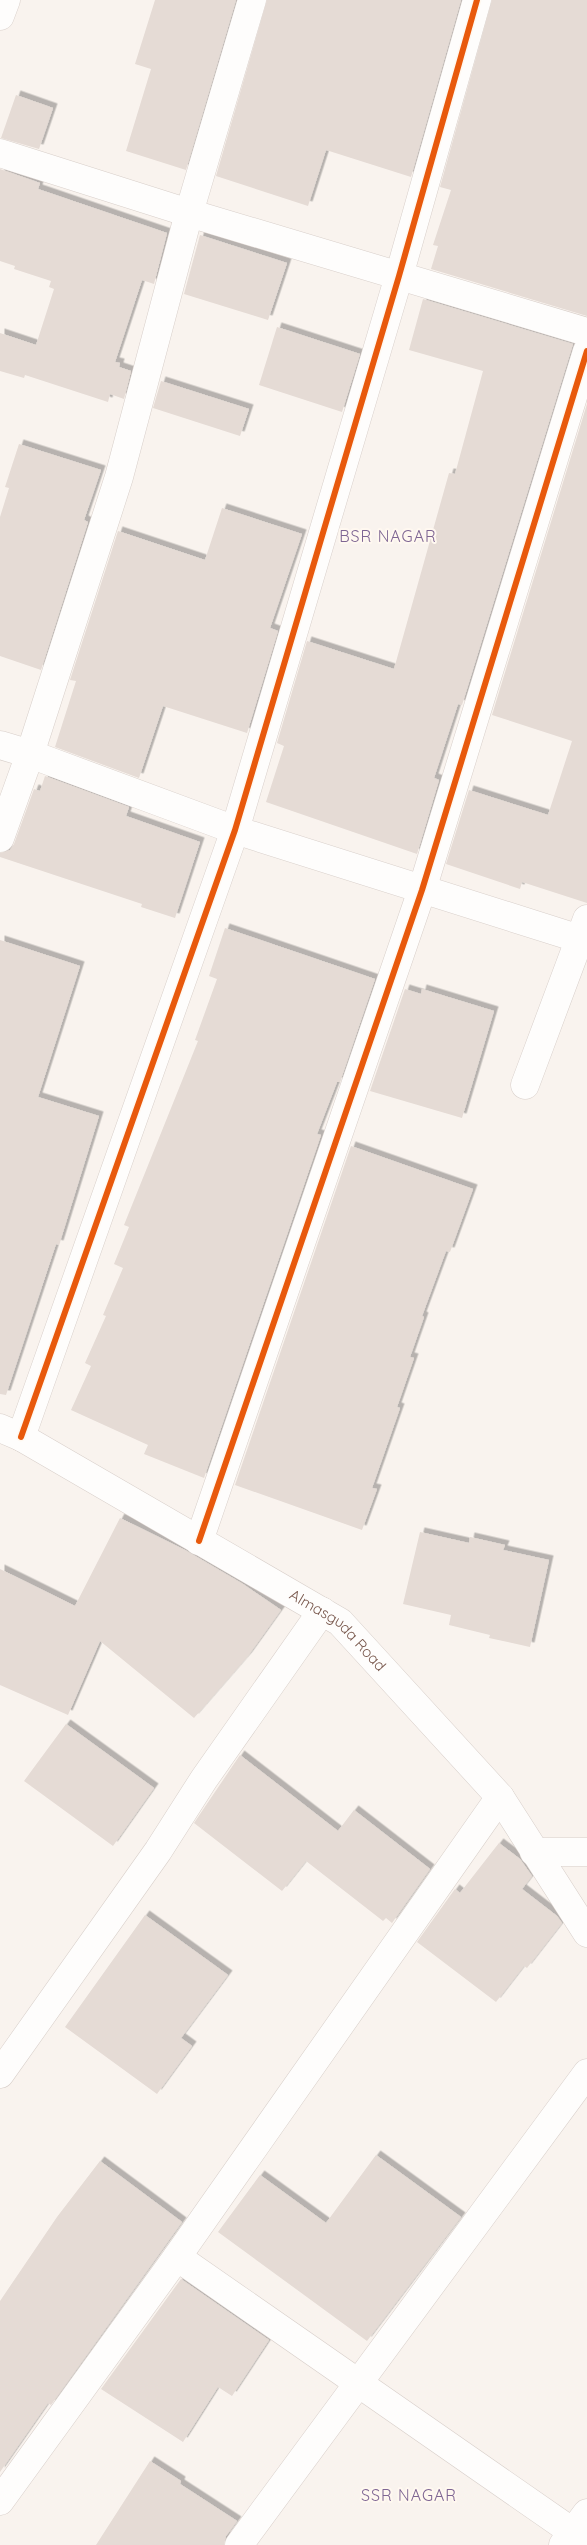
<svg xmlns="http://www.w3.org/2000/svg" width="587" height="2545" font-family="Quicksand,sans-serif">
  <style>
    .building { fill: #e5dbd5; filter: url(#shadow) }
    .lines { fill: none; stroke-linecap: round; stroke-linejoin: round }
    .street-casing { stroke: #d8cfca; stroke-width: 29 }
    .secondary-casing { stroke: #d8cfca; stroke-width: 29 }
    .street { stroke: #fefdfc; stroke-width: 28 }
    .secondary { stroke: #fefdfc; stroke-width: 28 }
    .cycleway-casing { stroke: #fff8f0; stroke-width: 9 }
    .cycleway { stroke: #e8590c; stroke-width: 6 }
    .labels { text-anchor: middle; stroke-width: 4; stroke-linejoin: round; paint-order: stroke }
    .street-label { font-size: 15px; fill: #78574c; stroke: #fff8f0 }
    .neighbourhood-label { font-size: 16px; letter-spacing: 1px; fill: #7e6593; stroke: #fff8f0 }
  </style>
  <defs>
    <filter id="shadow"><feDropShadow dx="4.5" dy="-4.5" stdDeviation="0" flood-color="#0004"/></filter>
  </defs>
  <rect width="100%" height="100%" fill="#f9f3ee"/>
  <!-- building -->
  <g class="building">
    <path d="M155,0H236L186,170L126,151L151,69L135,64Z"/>
    <path d="M267,0H461L411,177L326,150L308,206L216,176Z"/>
    <path d="M492,0H587V316L431,269L438,246L433,245L451,190L440,187Z"/>
    <path d="M16,95L53,108L39,149L1,138Z"/>
    <path d="M0,169L40,183L38,189L167,233L154,284L142,280L115,362L120,363L119,367L131,371L124,399L110,394L108,402L25,375L24,378L0,371V333L36,345L54,289L49,287L51,281L14,269L15,266L0,261Z"/>
    <path d="M200,235L287,263L268,320L184,294Z"/>
    <path d="M423,299L573,344L462,705L458,704L434,778L439,780L417,854L266,802L284,746L277,743L307,641L394,669L449,473L455,474L483,371L409,350Z"/>
    <path d="M277,327L360,354L342,412L259,385Z"/>
    <path d="M161,381L249,409L240,436L153,408Z"/>
    <path d="M587,404V903L522,882L520,889L446,864L469,790L548,815L572,741L492,715Z"/>
    <path d="M19,444L101,470L84,520L88,522L41,670L0,656V517L9,488L5,487Z"/>
    <path d="M222,508L302,534L270,628L278,631L247,733L163,706L139,778L55,747L76,681L70,680L118,531L205,560Z"/>
    <path d="M45,776L129,807L126,816L200,842L175,918L141,907L142,904L0,857V853L10,850L14,844L34,789L40,791Z"/>
    <path d="M225,928L375,979L340,1082H337L317,1134L321,1135L204,1478L144,1454L148,1445L71,1410L91,1366L85,1363L106,1316L103,1315L123,1268L114,1264L129,1227L124,1225L198,1041L195,1040L217,979L209,976Z"/>
    <path d="M0,940L80,966L38,1097L99,1116L59,1245L56,1244L6,1395L0,1394Z"/>
    <path d="M405,989L421,994L422,989L494,1011L462,1118L370,1091Z"/>
    <path d="M351,1146L473,1189L450,1252L446,1251L422,1316L424,1317L410,1357L414,1358L397,1407L400,1408L372,1488L377,1489L362,1530L235,1485Z"/>
    <path d="M120,1518L185,1550L243,1584L281,1610L248,1656L194,1718L100,1641L68,1715L0,1685V1569L75,1606Z"/>
    <path d="M420,1532L469,1543L470,1537L505,1545L503,1550L549,1560L530,1647L489,1638L490,1635L449,1625L451,1615L403,1604Z"/>
    <path d="M66,1724L154,1788L113,1846L24,1781Z"/>
    <path d="M240,1755L338,1831L354,1810L430,1869L392,1923L386,1918L383,1921L306,1861L282,1891L194,1823Z"/>
    <path d="M499,1843L520,1859L532,1876L522,1889L557,1916L562,1923L527,1968L524,1966L496,2002L417,1942L455,1889L460,1893Z"/>
    <path d="M145,1915L228,1975L181,2038L192,2046L157,2094L65,2027Z"/>
    <path d="M376,2155L461,2217L367,2341L218,2232L260,2175L326,2223Z"/>
    <path d="M100,2161L182,2222L51,2405L48,2403L0,2472V2301L57,2217Z"/>
    <path d="M181,2279L269,2340L232,2396L218,2387L183,2442L101,2389Z"/>
    <path d="M150,2461L181,2481L180,2484L237,2521L226,2536L224,2545H96Z"/>
  </g>
  <g class="lines">
    <!-- street casing -->
    <g class="street-casing">
      <g id="street">
        <path d="M0,16L6,0"/>
        <path d="M0,153L189,213L587,332"/>
        <path d="M0,745L30,754L235,830L580,939"/>
        <path d="M0,838L30,754L119,477L189,213L252,0"/>
        <path d="M525,1085L587,919"/>
        <path d="M21,1437L235,830L399,276L477,0"/>
        <path d="M199,1541L422,890L587,351"/>
        <path d="M534,1852H587"/>
        <path d="M0,2074L158,1851L204,1779L322,1611"/>
        <path d="M177,2257L587,2542"/>
        <path d="M0,2501L177,2257L500,1797"/>
        <path d="M239,2545L587,2073"/>
        <path d="M563,2545L587,2513"/>
      </g>
    </g>
    <!-- secondary casing -->
    <g class="secondary-casing">
      <g id="secondary">
        <path id="s1" d="M0,1428L21,1437L340,1622L500,1797L587,1933"/>
      </g>
    </g>
    <!-- street -->
    <use href="#street" class="street"/>
    <!-- secondary -->
    <use href="#secondary" class="secondary"/>
    <!-- cycleway casing -->
    <g class="cycleway-casing">
      <g id="cycleway">
        <path d="M21,1437L235,830L399,276L477,0"/>
        <path d="M199,1541L422,890L587,351"/>
      </g>
    </g>
    <!-- cycleway -->
    <use href="#cycleway" class="cycleway"/>
  </g>
  <g class="labels">
    <!-- street labels -->
    <g class="street-label">
      <text dy="5" stroke="none"><textPath href="#s1" startOffset="395">Almasguda Road</textPath></text>
    </g>
    <!-- neighbourhood labels -->
    <g class="neighbourhood-label">
      <text x="388" y="542">BSR NAGAR</text>
      <text x="409" y="2501">SSR NAGAR</text>
    </g>
  </g>
</svg>
